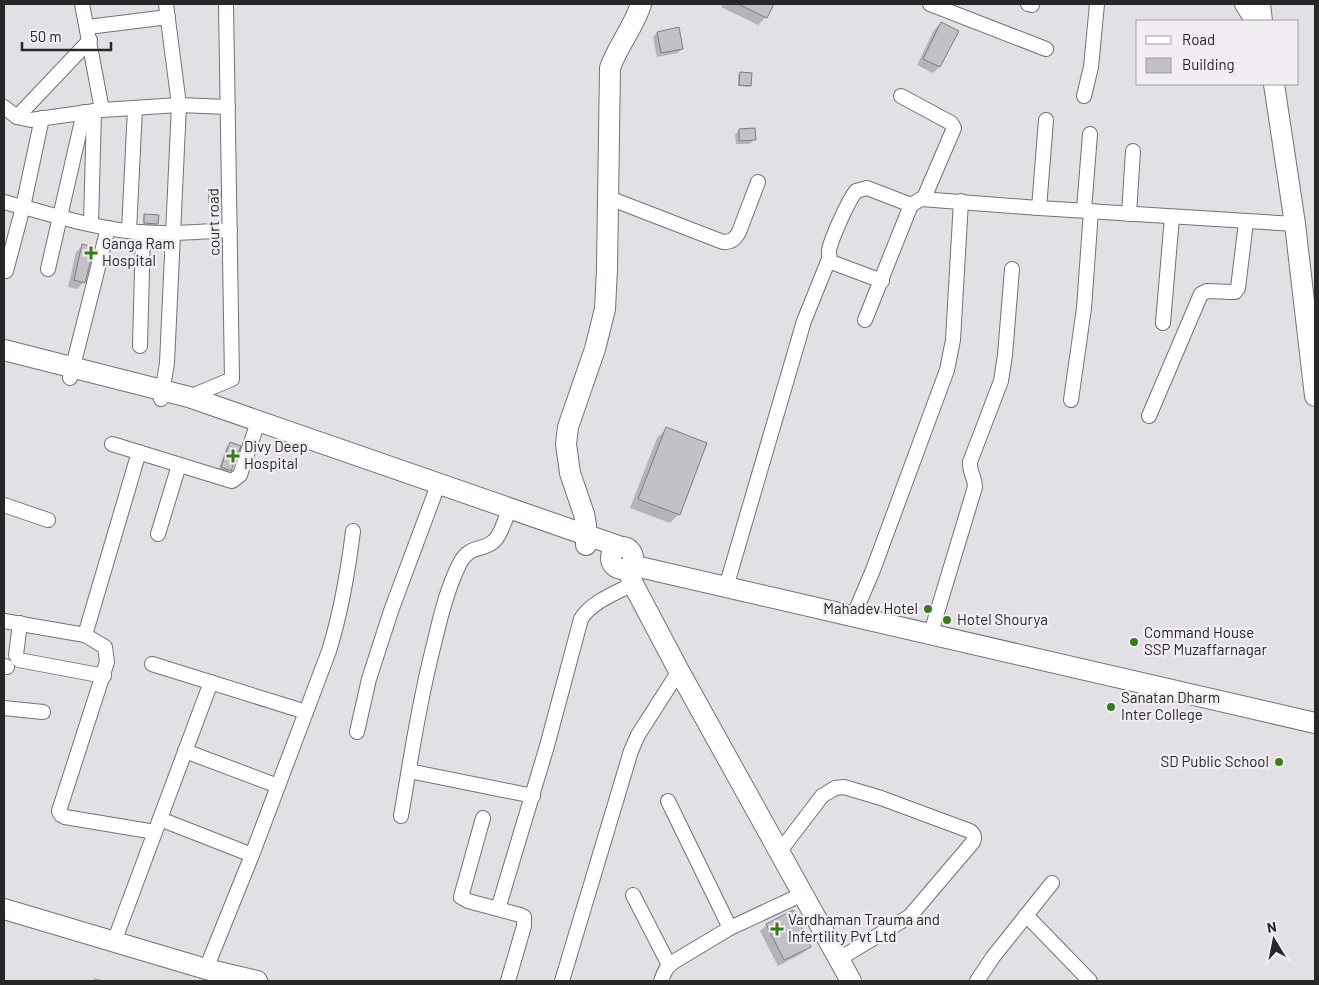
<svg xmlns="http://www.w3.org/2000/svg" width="1319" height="985" font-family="Barlow,sans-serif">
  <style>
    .shadow { fill: #0003 }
    .building { fill: #c4c1c6; stroke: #807c81 }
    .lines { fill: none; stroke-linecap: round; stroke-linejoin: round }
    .street-casing { stroke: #747176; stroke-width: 16 }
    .secondary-casing { stroke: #747176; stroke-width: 22 }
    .street { stroke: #fff; stroke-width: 14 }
    .secondary { stroke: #fff; stroke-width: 20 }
    .poi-dot { fill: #397b1c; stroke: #f1edf3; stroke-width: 2 }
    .labels { text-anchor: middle; stroke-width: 4.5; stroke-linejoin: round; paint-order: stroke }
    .street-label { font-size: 15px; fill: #282628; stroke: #f1edf3 }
    .poi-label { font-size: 15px; fill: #282628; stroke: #f1edf3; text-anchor: start }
  </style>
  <rect width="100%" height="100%" fill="#e3e0e5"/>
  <!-- shadow -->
  <g class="shadow">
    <path d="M723,4H773L766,17L758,25L721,7Z"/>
    <path d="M941,23L939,67L933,73L917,65L934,30Z"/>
    <path d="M657,33L682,49L677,53L657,57L653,37Z"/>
    <path d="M740,73L750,85L748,87L738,86V75Z"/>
    <path d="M739,130L754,139L750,144H736L735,135Z"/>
    <path d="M209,193L219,200L217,202L208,203V195Z"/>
    <path d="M144,216L157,224L156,225H143V217Z"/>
    <path d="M83,245L84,282L77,289L68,287L76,252Z"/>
    <path d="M666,429L679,514L670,523L630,508L657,438Z"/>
    <path d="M231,443L230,470L226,474L218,471L226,448Z"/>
    <path d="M767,925L810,946L803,953L778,966L760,931Z"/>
    <path d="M95,978L105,981H91Z"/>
  </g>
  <!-- building -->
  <g class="building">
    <path d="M738,4H774L767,18Z"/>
    <path d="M941,22L959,31L940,67L923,59Z"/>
    <path d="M679,27L683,49L661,53L657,32Z"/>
    <path d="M740,72L752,73L751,86L739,85Z"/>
    <path d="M755,128L756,140L739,141V129Z"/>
    <path d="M220,191V201H209V192Z"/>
    <path d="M144,214L159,215L158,224L144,223Z"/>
    <path d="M82,244L94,247L85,283L74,280Z"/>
    <path d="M666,427L707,443L680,515L638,499Z"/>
    <path d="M230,442L241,446L231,471L221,467Z"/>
    <path d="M793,910L811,947L784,960L766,924Z"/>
  </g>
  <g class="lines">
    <!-- street casing -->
    <g class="street-casing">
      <g id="street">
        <path d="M82,4L102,110"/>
        <path d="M930,4L1046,49"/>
        <path d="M1028,4L1032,5"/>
        <path d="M1263,4L1265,21"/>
        <path d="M88,27L168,17"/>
        <path d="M901,96L951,123L954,128L924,198"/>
        <path d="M1084,96L1091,67L1097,4"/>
        <path d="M4,107L17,117L31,120L102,110L179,105L228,107"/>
        <path d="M17,117L90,40"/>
        <path d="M609,198L723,242C732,242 735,239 739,232L758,182"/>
        <path d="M4,202C44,212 85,226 127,231C161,235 196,232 230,230"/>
        <path d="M1039,208L1046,120"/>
        <path d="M1084,210L1090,134"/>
        <path d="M1129,214L1133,151"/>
        <path d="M91,224L94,111"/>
        <path d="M129,231L135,108"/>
        <path d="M48,269L84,112"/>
        <path d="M6,271L23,207L42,118"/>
        <path d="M882,281L831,262C829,258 829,254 829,250C832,237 848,201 856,191L867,188L911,205"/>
        <path d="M865,320L911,205L921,199L1039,208L1295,224"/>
        <path d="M1163,323L1172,217"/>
        <path d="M140,346L143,232"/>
        <path d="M70,378L108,228"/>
        <path d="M187,398L232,379L226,4"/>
        <path d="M161,399L167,363L179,105L166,4"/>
        <path d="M1071,400L1084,308L1091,211"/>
        <path d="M1149,416L1201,294L1207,291L1231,292H1235L1238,288L1246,222"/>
        <path d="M112,444L232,481L240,475L258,422"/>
        <path d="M4,505L48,520"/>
        <path d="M158,534L179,465"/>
        <path d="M729,577L804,321L829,259"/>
        <path d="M853,617L873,570L947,370L953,340L961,201"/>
        <path d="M4,621L85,635L139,452"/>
        <path d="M20,623L16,655L19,660L104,676"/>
        <path d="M85,635L105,647L107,662L59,811L61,815L65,817L155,832"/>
        <path d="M930,636L975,487C975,478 969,471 970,462L1001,381L1005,355L1012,269"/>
        <path d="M152,664L306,712"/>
        <path d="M4,666L7,667"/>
        <path d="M4,708L43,712"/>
        <path d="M357,732L369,679L391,611L435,493"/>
        <path d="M185,751L278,786"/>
        <path d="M409,771L533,796"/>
        <path d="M668,801L730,928"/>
        <path d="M401,816C411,757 420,698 435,640C441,614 448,586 460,563C470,544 482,552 494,541C500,536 503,525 506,518"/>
        <path d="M483,818L461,897L468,901L520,915L524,917V926L508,981"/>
        <path d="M160,819L252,855"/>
        <path d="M780,851L822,796L835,788L844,787L881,798L970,831C974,834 975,837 973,842L910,916L839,959"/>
        <path d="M633,895L669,965"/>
        <path d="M498,909L547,746L581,619C591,602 616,593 633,584"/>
        <path d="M1026,915L1090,981"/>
        <path d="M114,942L211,682"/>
        <path d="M206,969L252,855L329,651C341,612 348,572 353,531"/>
        <path d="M562,981L631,751L638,735L679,671"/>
        <path d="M661,981C664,972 667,966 675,961L730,928L803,894"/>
        <path d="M977,981L993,957L1052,883"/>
      </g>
    </g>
    <!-- secondary casing -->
    <g class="secondary-casing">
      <g id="secondary">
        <path d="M1245,4L1256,21"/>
        <path d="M1274,84L1295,224L1315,396"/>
        <path d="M4,350L189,397L621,547"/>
        <path d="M586,545V525L584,514L570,473L566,444L568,427L595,349L605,309L607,269L610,68C618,45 634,27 641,4"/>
        <circle cx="622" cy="558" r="11"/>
        <path d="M631,565L1315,723"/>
        <path d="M628,568L633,584L679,671L851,981"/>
        <path d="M4,909L206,969L257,981"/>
      </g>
    </g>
    <!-- street -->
    <use href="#street" class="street"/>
    <!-- secondary -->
    <use href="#secondary" class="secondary"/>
  </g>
  <!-- markers -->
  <g class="poi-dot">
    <path d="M88.5 245.5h5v5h5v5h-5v5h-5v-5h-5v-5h5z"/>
    <path d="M230.5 448.5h5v5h5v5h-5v5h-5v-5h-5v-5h5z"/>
    <circle cx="928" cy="609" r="5"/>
    <circle cx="947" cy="620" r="5"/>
    <circle cx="1134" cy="642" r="5"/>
    <circle cx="1111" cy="707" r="5"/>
    <circle cx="1279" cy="762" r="5"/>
    <path d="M774.5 921.5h5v5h5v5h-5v5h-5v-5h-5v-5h5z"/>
  </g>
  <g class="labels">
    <!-- street labels -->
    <g class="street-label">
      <text transform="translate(214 222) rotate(-91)" y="5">court road</text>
    </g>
    <!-- poi labels -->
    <g class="poi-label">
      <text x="102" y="249">Ganga Ram<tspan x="102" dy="17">Hospital</tspan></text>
      <text x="244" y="452">Divy Deep<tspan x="244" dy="17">Hospital</tspan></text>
      <text x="918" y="614" text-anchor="end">Mahadev Hotel</text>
      <text x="957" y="625">Hotel Shourya</text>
      <text x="1144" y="638">Command House<tspan x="1144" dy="17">SSP Muzaffarnagar</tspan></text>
      <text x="1121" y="703">Sanatan Dharm<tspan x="1121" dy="17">Inter College</tspan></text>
      <text x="1269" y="767" text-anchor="end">SD Public School</text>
      <text x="788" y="925">Vardhaman Trauma and<tspan x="788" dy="17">Infertility Pvt Ltd</tspan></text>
    </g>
  </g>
  <!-- border -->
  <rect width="1319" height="985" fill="none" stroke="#282628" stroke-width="10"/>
  <!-- legend -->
  <rect x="1136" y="20" width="162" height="65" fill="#f1edf3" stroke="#a19da2"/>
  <rect x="1146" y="36" width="25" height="8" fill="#ffffff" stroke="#a19da2"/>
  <text x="1182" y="45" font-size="15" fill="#282628">Road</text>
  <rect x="1146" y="58" width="25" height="15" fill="#c4c1c6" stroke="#a19da2"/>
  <text x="1182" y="70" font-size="15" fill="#282628">Building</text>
  <!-- north arrow -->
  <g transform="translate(1274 940) rotate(350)" stroke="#f1edf3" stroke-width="4" paint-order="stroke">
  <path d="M0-4L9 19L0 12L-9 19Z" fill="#282628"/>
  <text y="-8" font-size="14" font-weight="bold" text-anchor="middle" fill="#282628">N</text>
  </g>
  <!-- scale -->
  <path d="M22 42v8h89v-8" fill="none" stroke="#282628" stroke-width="2.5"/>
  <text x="30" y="42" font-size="15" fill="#282628" stroke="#f1edf3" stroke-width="4" paint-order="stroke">50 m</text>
</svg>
